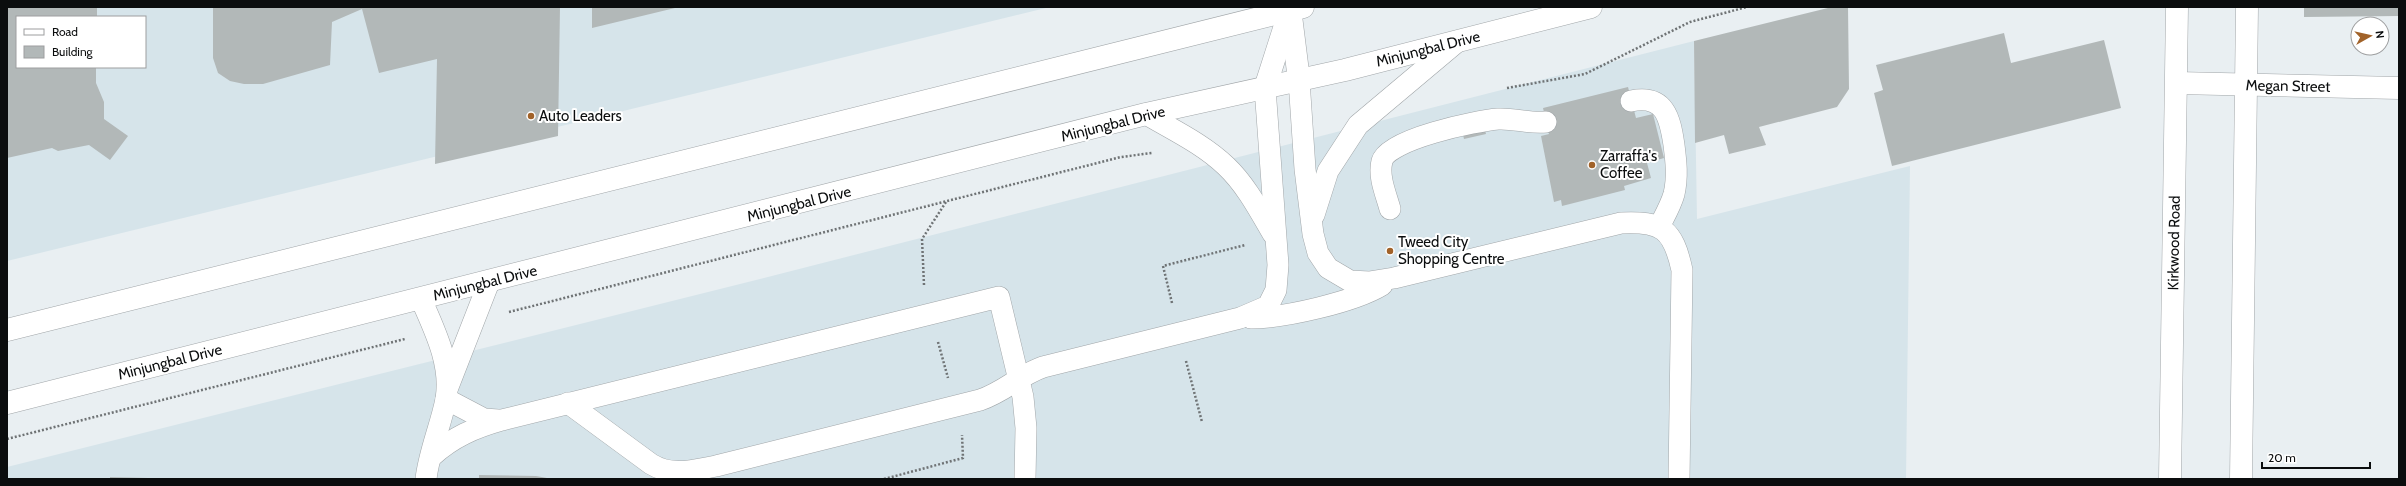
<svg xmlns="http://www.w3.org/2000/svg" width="2406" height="486" font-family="Cabin,sans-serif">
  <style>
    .built { fill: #d6e4ea; fill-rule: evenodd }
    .building { fill: #b2b8b8 }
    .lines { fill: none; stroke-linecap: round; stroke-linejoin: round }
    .service-casing { stroke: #a1a6a9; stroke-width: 22 }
    .minor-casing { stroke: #a1a6a9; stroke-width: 23 }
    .secondary-casing { stroke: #a1a6a9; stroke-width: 23 }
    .path { stroke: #6f7375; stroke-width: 2.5; stroke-dasharray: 2 2; stroke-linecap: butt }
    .service { stroke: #fff; stroke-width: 21 }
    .minor { stroke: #fff; stroke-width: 22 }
    .secondary { stroke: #fff; stroke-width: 22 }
    .poi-dot { fill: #a16229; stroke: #fff; stroke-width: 1.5 }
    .labels { text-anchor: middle; stroke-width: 4; stroke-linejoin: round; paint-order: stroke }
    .street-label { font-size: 15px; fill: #0b0d0e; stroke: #fff }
    .poi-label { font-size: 15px; fill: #0b0d0e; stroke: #fff; text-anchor: start }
  </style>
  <rect width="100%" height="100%" fill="#e9eff2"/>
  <!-- built -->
  <g class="built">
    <path d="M7,7H1050L7,261ZM17,17H145V67H17Z"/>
    <path d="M1694,41L1697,219L1910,166L1906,479H7V467L744,283Z"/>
  </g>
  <!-- building -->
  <g class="building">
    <path d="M7,7H97V17H17V67H96V83L104,102V119L128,136L110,160L89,145L58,151L52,148L7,158Z"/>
    <path d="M213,7H560L558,136L435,164L437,59L379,73L362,9L332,22L330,65L263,84H244L230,81L218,73L213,58Z"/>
    <path d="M592,7H675V8L592,28Z"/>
    <path d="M1832,7H1848L1849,89L1837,107L1759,127L1766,145L1729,154L1724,135L1695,143L1694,41Z"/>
    <path d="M2304,7H2399V16L2304,17Z"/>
    <path d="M2004,33L2011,63L2104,40L2121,108L1892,166L1874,93L1883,90L1876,65Z"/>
    <path d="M1628,87L1636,118L1653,114L1664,158L1647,163L1651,178L1624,186L1625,190L1562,206L1561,200L1554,202L1541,136L1549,134L1543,108Z"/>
    <path d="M1483,121L1486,134L1464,139L1461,126Z"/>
    <path d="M479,475L536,476L547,478L479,479Z"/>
    <path d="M110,477L148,478V479H110Z"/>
  </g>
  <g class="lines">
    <!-- service casing -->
    <g class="service-casing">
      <g id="service">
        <path d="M1299,80L1305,169L1313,234L1318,253L1328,268L1350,281L1369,282L1394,278L1621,223C1662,221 1673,229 1682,270L1679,479"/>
        <path d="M1631,101C1665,94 1670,118 1674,145C1676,161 1678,177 1674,194C1671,205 1664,217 1659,227"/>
        <path d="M1146,114C1173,130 1203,144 1226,166C1246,185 1259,210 1273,234"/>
        <path d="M1390,209C1386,194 1378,177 1382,161C1388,139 1476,121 1498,119C1514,118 1530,124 1546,122"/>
        <path d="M1314,215L1328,171L1358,125L1458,41"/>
        <path d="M421,299C434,329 452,364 446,399C441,425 429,452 426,479"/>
        <path d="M1251,318C1284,318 1354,302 1382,285"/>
        <path d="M448,387L489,282"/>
        <path d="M446,399L484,419L498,420"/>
        <path d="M568,403L651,464C672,477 694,470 716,466L980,400C1004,392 1020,375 1043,367L1240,318L1268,306L1276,290L1278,265L1265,88"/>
        <path d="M432,456C453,437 474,428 502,420L999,297L1023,397L1026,428L1025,479"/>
      </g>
    </g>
    <!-- minor casing -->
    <g class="minor-casing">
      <g id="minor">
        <path d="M2177,83L2399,88"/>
        <path d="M2170,479L2177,7"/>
        <path d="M2241,479L2247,7"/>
      </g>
    </g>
    <!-- secondary casing -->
    <g class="secondary-casing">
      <g id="secondary">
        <path d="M1291,16L1299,80"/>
        <path d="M1265,88L1290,10"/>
        <path d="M7,330L1303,7"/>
        <path d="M7,403L1146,114L1345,70L1591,7"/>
      </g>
    </g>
    <!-- path -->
    <g class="path">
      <path d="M1507,88L1585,74L1690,22L1747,7"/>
      <path d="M924,285L922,239L946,202"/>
      <path d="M1172,303L1163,266L1245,245"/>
      <path d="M509,312L1121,157L1152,153"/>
      <path d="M938,342L948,378"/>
      <path d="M1186,361L1202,422"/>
      <path d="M7,439L405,339"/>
      <path d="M884,479L963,458L962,435"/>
    </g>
    <!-- service -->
    <use href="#service" class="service"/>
    <!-- minor -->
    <use href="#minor" class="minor"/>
    <!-- secondary -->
    <use href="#secondary" class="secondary"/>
  </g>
  <!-- markers -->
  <g class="poi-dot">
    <circle cx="531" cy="116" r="4"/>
    <circle cx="1592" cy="165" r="4"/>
    <circle cx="1390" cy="251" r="4"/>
  </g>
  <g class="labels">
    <!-- street labels -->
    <g class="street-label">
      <text transform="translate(1428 49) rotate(-14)" y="5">Minjungbal Drive</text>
      <text transform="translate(2288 86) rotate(1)" y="5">Megan Street</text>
      <text transform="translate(1113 124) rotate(-14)" y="5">Minjungbal Drive</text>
      <text transform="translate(799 204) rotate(-14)" y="5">Minjungbal Drive</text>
      <text transform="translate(2174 243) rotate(-89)" y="5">Kirkwood Road</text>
      <text transform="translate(485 283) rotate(-14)" y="5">Minjungbal Drive</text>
      <text transform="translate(170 362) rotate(-14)" y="5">Minjungbal Drive</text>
    </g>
    <!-- poi labels -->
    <g class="poi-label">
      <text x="539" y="121">Auto Leaders</text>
      <text x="1600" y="161">Zarraffa's<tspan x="1600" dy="17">Coffee</tspan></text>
      <text x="1398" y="247">Tweed City<tspan x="1398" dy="17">Shopping Centre</tspan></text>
    </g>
  </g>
  <!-- border -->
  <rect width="2406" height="486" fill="none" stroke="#0b0d0e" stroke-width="16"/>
  <!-- legend -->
  <rect x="16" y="16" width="130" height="52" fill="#ffffff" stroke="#9d9e9f"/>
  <rect x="24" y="29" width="20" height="6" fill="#ffffff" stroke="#9d9e9f"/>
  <text x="52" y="36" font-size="12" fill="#0b0d0e">Road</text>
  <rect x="24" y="46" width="20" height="12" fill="#b2b8b8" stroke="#9d9e9f"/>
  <text x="52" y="56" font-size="12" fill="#0b0d0e">Building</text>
  <!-- north arrow -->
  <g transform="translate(2370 36) rotate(82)"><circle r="19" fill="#ffffff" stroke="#9d9e9f"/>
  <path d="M0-3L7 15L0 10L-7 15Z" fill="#a16229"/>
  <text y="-6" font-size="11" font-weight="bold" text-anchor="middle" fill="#0b0d0e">N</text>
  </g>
  <!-- scale -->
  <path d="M2262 462v6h108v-6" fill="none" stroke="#0b0d0e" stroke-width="2"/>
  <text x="2268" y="462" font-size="12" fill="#0b0d0e" stroke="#ffffff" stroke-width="3" paint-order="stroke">20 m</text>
</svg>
